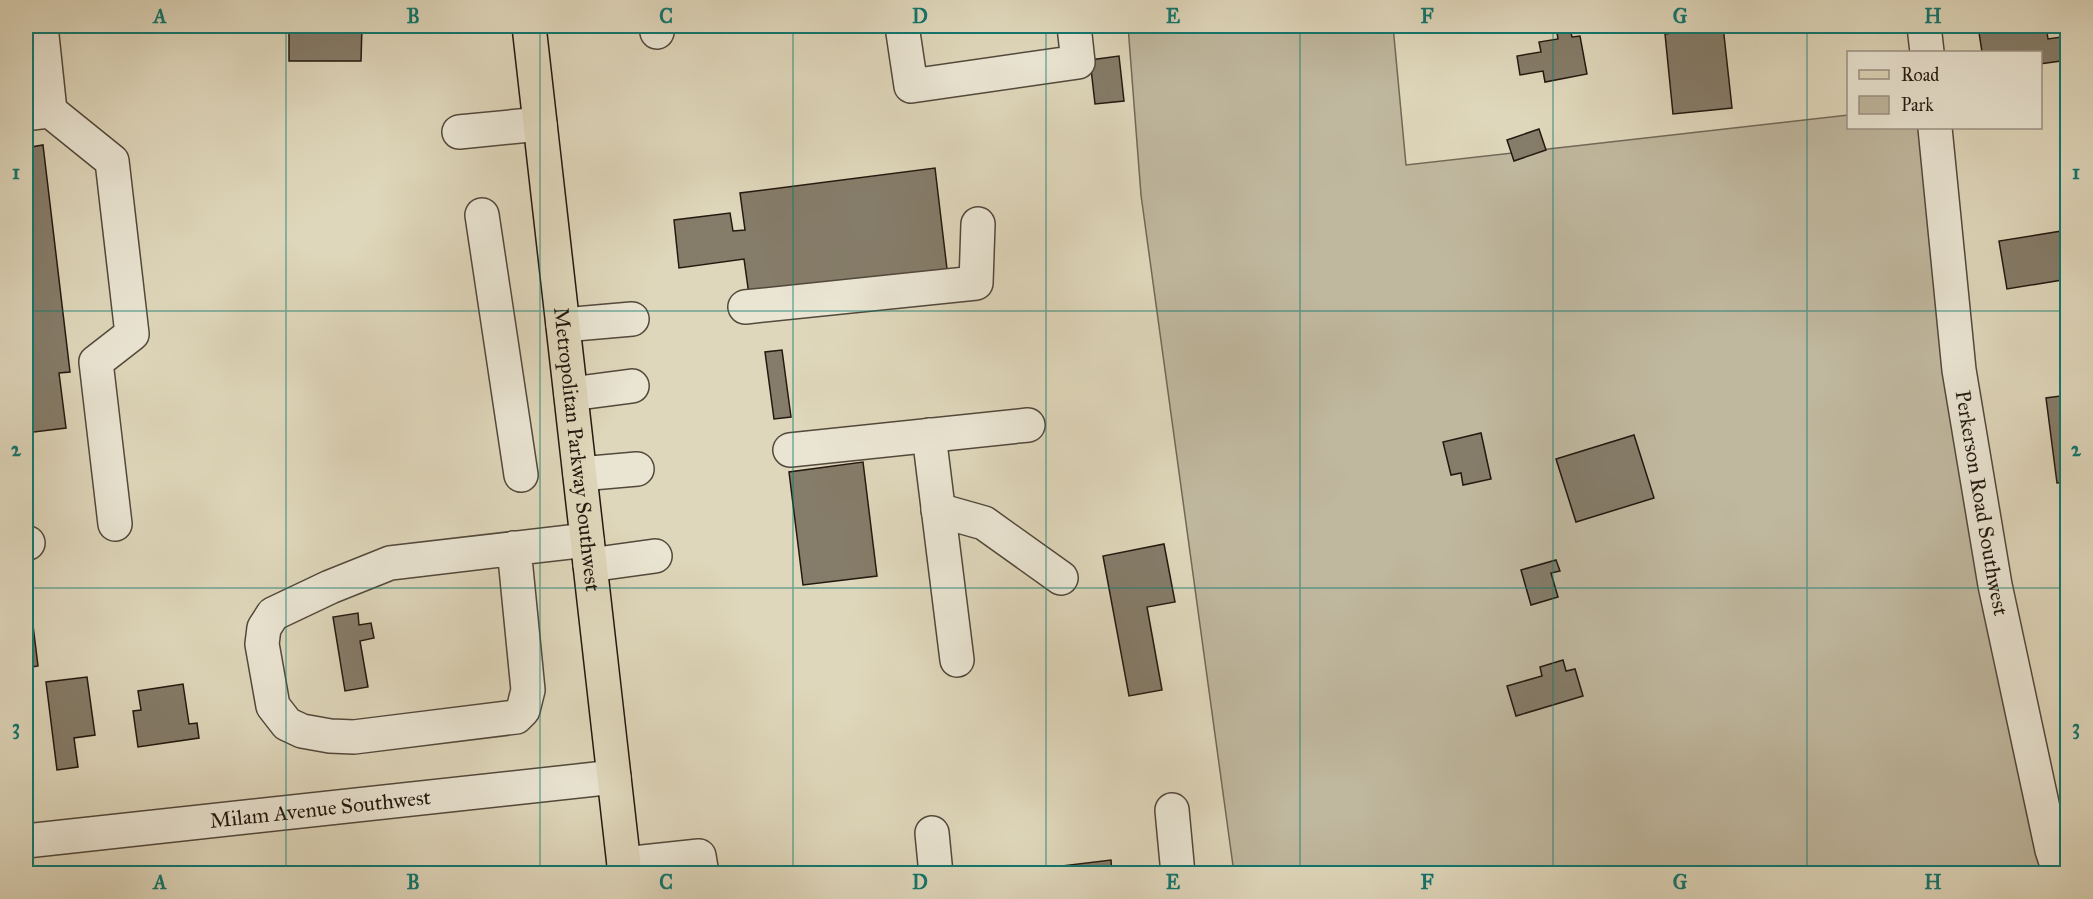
<svg xmlns="http://www.w3.org/2000/svg" width="2093" height="899" font-family="'IM FELL Great Primer',serif">
  <style>
    .green { fill: #bfb79e; stroke: #716857; stroke-width: 1.5 }
    .building { fill: #857c69; stroke: #231910; stroke-width: 1.5 }
    .lines { fill: none; stroke-linecap: round; stroke-linejoin: round }
    .minor-casing { stroke: #52483b; stroke-width: 36 }
    .major-casing { stroke: #231910; stroke-width: 36 }
    .minor { stroke: #eae5d3; stroke-width: 33 }
    .major { stroke: #dfd7bb; stroke-width: 33 }
    .grid { fill: none; stroke: #0f766e; stroke-width: 1.5; stroke-opacity: 0.55 }
    .labels { text-anchor: middle; stroke-width: 4.5; stroke-linejoin: round; paint-order: stroke }
    .street-label { font-size: 21px; fill: #231910; stroke: #eae5d3 }
    .neatline { fill: none; stroke: #0f766e; stroke-width: 2 }
    .grid-label { font-size: 20px; text-anchor: middle; font-weight: bold; fill: #0f766e }
  </style>
  <rect width="100%" height="100%" fill="#dfd7bb"/>
  <filter id="stains"><feTurbulence type="fractalNoise" baseFrequency=".00333" numOctaves="4"/><feColorMatrix values="0 0 0 0 .2 0 0 0 0 .09 0 0 0 0 .02 0 0 0 .5 -.17"/></filter>
  <radialGradient id="worn" r=".72"><stop offset=".6" stop-color="#630" stop-opacity="0"/><stop offset="1" stop-color="#630" stop-opacity=".3"/></radialGradient>
  <!-- green -->
  <path class="green" d="M1128,26H1393L1406,165L1848,115V128H1922L2050,873H1234L1141,195Z"/>
  <!-- building -->
  <g class="building">
    <path d="M289,26H362L361,61H289Z"/>
    <path d="M1569,26L1572,37L1580,36L1587,74L1545,82L1543,71L1520,75L1517,56L1541,52L1539,42L1558,39L1556,27Z"/>
    <path d="M1723,26L1732,108L1673,114L1665,34Z"/>
    <path d="M1978,26H2046L2048,39L2068,36V60L2040,64V52H1982Z"/>
    <path d="M1119,56L1124,101L1095,104L1090,60Z"/>
    <path d="M1539,129L1546,150L1514,161L1507,140Z"/>
    <path d="M43,145L70,372L59,373L66,428L26,433V148Z"/>
    <path d="M935,168L947,269L749,295L744,259L679,268L674,220L730,213L733,231L745,230L740,193Z"/>
    <path d="M2068,230V279L2007,289L1999,241Z"/>
    <path d="M782,350L791,417L774,419L765,352Z"/>
    <path d="M2068,395V482L2057,483L2046,398Z"/>
    <path d="M1481,433L1491,479L1463,485L1461,473L1451,475L1443,442Z"/>
    <path d="M1634,435L1654,498L1576,522L1556,459Z"/>
    <path d="M863,462L877,576L803,585L789,472Z"/>
    <path d="M1164,544L1175,602L1147,607L1162,690L1129,696L1103,556Z"/>
    <path d="M1556,560L1560,571L1551,573L1558,597L1531,605L1521,570Z"/>
    <path d="M31,609L38,666L26,668V610Z"/>
    <path d="M358,613L359,625L371,623L374,638L360,641L368,687L345,691L333,617Z"/>
    <path d="M1563,660L1566,671L1575,669L1583,696L1516,716L1507,686L1542,676L1540,667Z"/>
    <path d="M87,677L95,735L74,738L78,767L57,770L46,682Z"/>
    <path d="M183,684L189,724L197,723L199,738L138,747L133,711L141,710L138,691Z"/>
    <path d="M1111,860L1112,874H995Z"/>
  </g>
  <g class="lines">
    <!-- minor casing -->
    <g class="minor-casing">
      <g id="minor">
        <path d="M41,26L50,111"/>
        <path d="M656,26L657,32"/>
        <path d="M902,26L911,86L1078,62L1074,26"/>
        <path d="M1924,26L1927,52"/>
        <path d="M26,114L50,111L112,161L132,334L96,362L115,524"/>
        <path id="s1" d="M1935,128L1959,370L1995,585L2052,850L2060,874"/>
        <path d="M459,132L540,124"/>
        <path d="M482,215L521,475"/>
        <path d="M745,307L976,283L978,224"/>
        <path d="M563,325L632,319"/>
        <path d="M571,394L632,386"/>
        <path d="M929,435L957,660"/>
        <path d="M790,450L1028,425"/>
        <path d="M580,474L637,469"/>
        <path d="M938,510L984,523L1061,578"/>
        <path d="M26,543H28"/>
        <path d="M514,548L528,690L523,710L516,717L354,737L330,736L302,731L287,724L273,706L262,644L264,628L273,614L330,587L390,563L587,540"/>
        <path d="M590,565L655,556"/>
        <path d="M1172,810L1178,874"/>
        <path d="M932,833L936,874"/>
        <path id="s2" d="M26,841L614,777"/>
        <path d="M624,864L699,856L702,874"/>
      </g>
    </g>
    <!-- major casing -->
    <g class="major-casing">
      <g id="major">
        <path id="s3" d="M529,26L625,874"/>
      </g>
    </g>
    <!-- minor -->
    <use href="#minor" class="minor"/>
    <!-- major -->
    <use href="#major" class="major"/>
  </g>
  <!-- grid -->
  <path class="grid" d="M286,26V874M540,26V874M793,26V874M1046,26V874M1300,26V874M1553,26V874M1807,26V874M26,311H2068M26,588H2068"/>
  <g class="labels">
    <!-- street labels -->
    <g class="street-label">
      <text dy="7" stroke="none"><textPath href="#s3" startOffset="426">Metropolitan Parkway Southwest</textPath></text>
      <text dy="7" stroke="none"><textPath href="#s1" startOffset="378">Perkerson Road Southwest</textPath></text>
      <text dy="7" stroke="none"><textPath href="#s2" startOffset="296">Milam Avenue Southwest</textPath></text>
    </g>
  </g>
  <!-- margin -->
  <rect width="2093" height="899" fill="none" stroke="#dfd7bb" stroke-width="66"/>
  <!-- legend -->
  <rect x="1847" y="51" width="195" height="78" fill="#eae5d3" stroke="#9a9385" stroke-width="1.5"/>
  <rect x="1859" y="70" width="30" height="9" fill="#dfd7bb" stroke="#9a9385" stroke-width="1.5"/>
  <text x="1901" y="81" font-size="18" fill="#231910">Road</text>
  <rect x="1859" y="96" width="30" height="18" fill="#bfb79e" stroke="#9a9385" stroke-width="1.5"/>
  <text x="1901" y="111" font-size="18" fill="#231910">Park</text>
  <rect x="33" y="33" width="2027" height="833" class="neatline"/>
  <g class="grid-label">
    <text x="160" y="23">A</text>
    <text x="413" y="23">B</text>
    <text x="666" y="23">C</text>
    <text x="920" y="23">D</text>
    <text x="1173" y="23">E</text>
    <text x="1427" y="23">F</text>
    <text x="1680" y="23">G</text>
    <text x="1933" y="23">H</text>
    <text x="16" y="179">1</text>
    <text x="2076" y="179">1</text>
    <text x="16" y="456">2</text>
    <text x="2076" y="456">2</text>
    <text x="16" y="734">3</text>
    <text x="2076" y="734">3</text>
    <text x="160" y="889">A</text>
    <text x="413" y="889">B</text>
    <text x="666" y="889">C</text>
    <text x="920" y="889">D</text>
    <text x="1173" y="889">E</text>
    <text x="1427" y="889">F</text>
    <text x="1680" y="889">G</text>
    <text x="1933" y="889">H</text>
  </g>
  <rect width="100%" height="100%" filter="url(#stains)"/>
  <rect width="100%" height="100%" fill="url(#worn)"/>
</svg>
